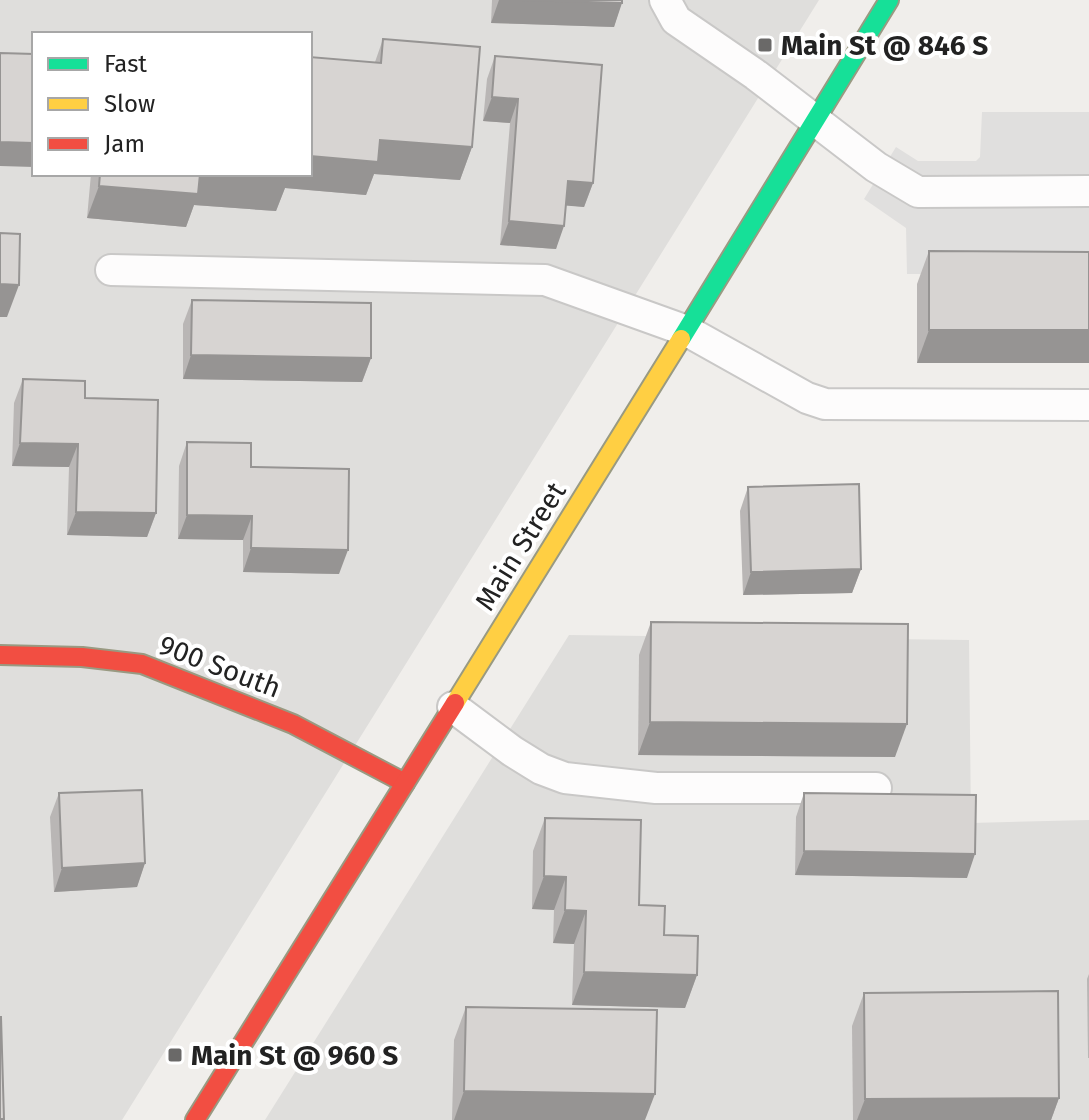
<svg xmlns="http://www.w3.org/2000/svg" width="1089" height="1120" font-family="'Fira Sans',sans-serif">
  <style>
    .residential { fill: #dfdedc; fill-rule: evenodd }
    .parking { fill: #e0dfde }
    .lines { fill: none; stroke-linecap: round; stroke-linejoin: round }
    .lane-casing { stroke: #c9c8c7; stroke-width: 34 }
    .fast-casing { stroke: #999a82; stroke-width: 22 }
    .slow-casing { stroke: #999a82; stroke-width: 22 }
    .jam-casing { stroke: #999a82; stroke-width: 22 }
    .lane { stroke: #fdfcfc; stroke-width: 30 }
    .fast { stroke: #16e098; stroke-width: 18 }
    .slow { stroke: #ffcf43; stroke-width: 18 }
    .jam { stroke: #f24e42; stroke-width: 18 }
    .wall { fill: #b9b6b5 }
    .shaded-wall { fill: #969493 }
    .building { fill: #d7d4d2; stroke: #969493; stroke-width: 2 }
    .poi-dot { fill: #6a6968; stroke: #fff; stroke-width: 3 }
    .labels { text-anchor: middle; stroke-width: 8; stroke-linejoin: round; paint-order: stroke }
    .poi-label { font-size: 28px; font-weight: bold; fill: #222; stroke: #fff; text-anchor: start }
    .street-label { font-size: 28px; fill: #222; stroke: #fff }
  </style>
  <rect width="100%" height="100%" fill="#f0eeeb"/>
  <!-- residential -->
  <g class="residential">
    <path d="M0,0H819L122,1120H0ZM34,34H310V174H34Z"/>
    <path d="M569,635L969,640L971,823L1089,820V1120H265Z"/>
  </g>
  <!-- parking -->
  <path class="parking" d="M982,112H1089V274H907L906,228L864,199L896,147L918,161H976L980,157Z"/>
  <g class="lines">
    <!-- lane casing -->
    <g class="lane-casing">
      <g id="lane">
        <path d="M665,0L676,20L756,75L876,167L918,192L1089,191"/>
        <path d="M111,270L545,280L687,331L807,398L825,404L1089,405"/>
        <path d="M453,707L512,751L541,769L565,778L656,788H876"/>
      </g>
    </g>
    <!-- fast casing -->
    <g class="fast-casing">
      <path id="fast" d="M681,339L889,0"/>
    </g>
    <!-- slow casing -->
    <g class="slow-casing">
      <path id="slow" d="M455,703L681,339"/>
    </g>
    <!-- jam casing -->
    <g class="jam-casing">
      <g id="jam">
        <path d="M0,655L82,657L142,664L293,724L405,783"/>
        <path d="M195,1120L455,703"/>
      </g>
    </g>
    <!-- lane -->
    <use href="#lane" class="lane"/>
    <!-- fast -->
    <use href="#fast" class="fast"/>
    <!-- slow -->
    <use href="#slow" class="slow"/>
    <!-- jam -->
    <use href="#jam" class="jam"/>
  </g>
  <!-- wall -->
  <g class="wall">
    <path d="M492,0H622L614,27L491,23Z"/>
    <path d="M383,39L472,147L460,180L374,174L366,195L285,188L276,211L194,205L186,227L87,218L91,174H310L375,62Z"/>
    <path d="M495,56L593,183L584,207L566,205L556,249L500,245L510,123L483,121L487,79Z"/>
    <path d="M929,251L1089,252V363H917V284Z"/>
    <path d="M192,300L371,358L362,382L183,379V324Z"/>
    <path d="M23,379L85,398L156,513L147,537L67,535L69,467L12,466L14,403Z"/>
    <path d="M187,442L251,467L339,574L243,572V540L178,539L179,466Z"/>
    <path d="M748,487L861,569L852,593L743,595L740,511Z"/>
    <path d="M651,622L895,757L638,755L639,655Z"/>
    <path d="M59,793L145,863L137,887L54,892L50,817Z"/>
    <path d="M804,793L967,878L795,875L796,817Z"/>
    <path d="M545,818L639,905L697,975L685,1008L572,1005L574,944L553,943L554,910L532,909L533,851Z"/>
    <path d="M1089,974V1058H1088L1087,979Z"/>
    <path d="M864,993L1059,1098L1051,1120H853L852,1026Z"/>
    <path d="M466,1007L645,1120H452L454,1040Z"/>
  </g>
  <!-- shaded-wall -->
  <g class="shaded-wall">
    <path d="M499,0H521L622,3L614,27L491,23Z"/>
    <path d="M492,97L518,99L510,123L483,121Z"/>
    <path d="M380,140L472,147L460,180L374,174L366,195L285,188L276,211L194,205L186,227L87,218L99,186L200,174H310V156Z"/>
    <path d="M0,142L34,143V167L0,166Z"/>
    <path d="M568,181L593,183L584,207L559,205Z"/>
    <path d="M509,221L564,226L556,249L500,245Z"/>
    <path d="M0,284L19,285L7,317H0Z"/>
    <path d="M929,330H1089V363H917Z"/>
    <path d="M191,355L371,358L362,382L183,379Z"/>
    <path d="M20,443L78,444L69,467L12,466Z"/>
    <path d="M76,512L156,513L147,537L67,535Z"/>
    <path d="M187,515L252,516L243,540L178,539Z"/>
    <path d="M251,548L348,550L339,574L243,572Z"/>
    <path d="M861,569L852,593L743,595L751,572Z"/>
    <path d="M650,722L907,724L895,757L638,755Z"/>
    <path d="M804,851L975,854L967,878L795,875Z"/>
    <path d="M145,863L137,887L54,892L62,868Z"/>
    <path d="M544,876L566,877L554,910L532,909Z"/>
    <path d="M565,910L586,911L574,944L553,943Z"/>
    <path d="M584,972L697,975L685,1008L572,1005Z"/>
    <path d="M464,1091L655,1094L645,1120H454Z"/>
    <path d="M1059,1098L1051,1120H857L865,1099Z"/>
  </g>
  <!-- building -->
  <g class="building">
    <path d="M521,0H622V3Z"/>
    <path d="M383,39L480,47L472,147L380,140L378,162L310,156V57L381,63Z"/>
    <path d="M0,53L34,54V143L0,142Z"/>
    <path d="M495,56L602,65L593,183L568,181L564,226L509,221L518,99L492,97Z"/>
    <path d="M100,174H200L198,194L99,186Z"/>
    <path d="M229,174H289L288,178Z"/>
    <path d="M0,233L20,234L19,285L0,284Z"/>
    <path d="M929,251L1089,252V330H929Z"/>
    <path d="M192,300L371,303V358L191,355Z"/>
    <path d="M23,379L85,381V398L158,400L156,513L76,512L78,444L20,443Z"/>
    <path d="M187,442L251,443V467L349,469L348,550L251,548L252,516L187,515Z"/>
    <path d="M859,484L861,569L751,572L748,487Z"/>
    <path d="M651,622L908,624L907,724L650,722Z"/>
    <path d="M142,790L145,863L62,868L59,793Z"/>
    <path d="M804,793L976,795L975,854L804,851Z"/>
    <path d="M545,818L641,820L639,905L665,906L664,935L698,936L697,975L584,972L586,911L565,910L566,877L544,876Z"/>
    <path d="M1058,991L1059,1098L865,1099L864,993Z"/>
    <path d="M466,1007L657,1010L655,1094L464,1091Z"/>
    <path d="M0,1017H1L4,1119H0Z"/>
  </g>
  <!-- markers -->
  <g class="poi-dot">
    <rect x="757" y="37" width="16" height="16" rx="4"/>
    <rect x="167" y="1047" width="16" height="16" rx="4"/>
  </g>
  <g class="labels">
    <!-- poi labels -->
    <g class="poi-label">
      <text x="781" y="55">Main St @ 846 S</text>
      <text x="191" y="1065">Main St @ 960 S</text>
    </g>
    <!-- street labels -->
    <g class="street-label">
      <text transform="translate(520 546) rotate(-58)" y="10">Main Street</text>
      <text transform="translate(220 666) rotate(21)" y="10">900 South</text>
    </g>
  </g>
  <!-- legend -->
  <rect x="32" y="32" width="280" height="144" fill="#ffffff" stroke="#a7a7a7" stroke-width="2"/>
  <rect x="48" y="58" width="40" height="12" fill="#16e098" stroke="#a7a7a7" stroke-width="2"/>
  <text x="104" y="72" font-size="24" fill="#222222">Fast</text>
  <rect x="48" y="98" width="40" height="12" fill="#ffcf43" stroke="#a7a7a7" stroke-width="2"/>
  <text x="104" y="112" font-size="24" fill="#222222">Slow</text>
  <rect x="48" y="138" width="40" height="12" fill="#f24e42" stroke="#a7a7a7" stroke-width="2"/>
  <text x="104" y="152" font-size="24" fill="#222222">Jam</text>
</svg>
